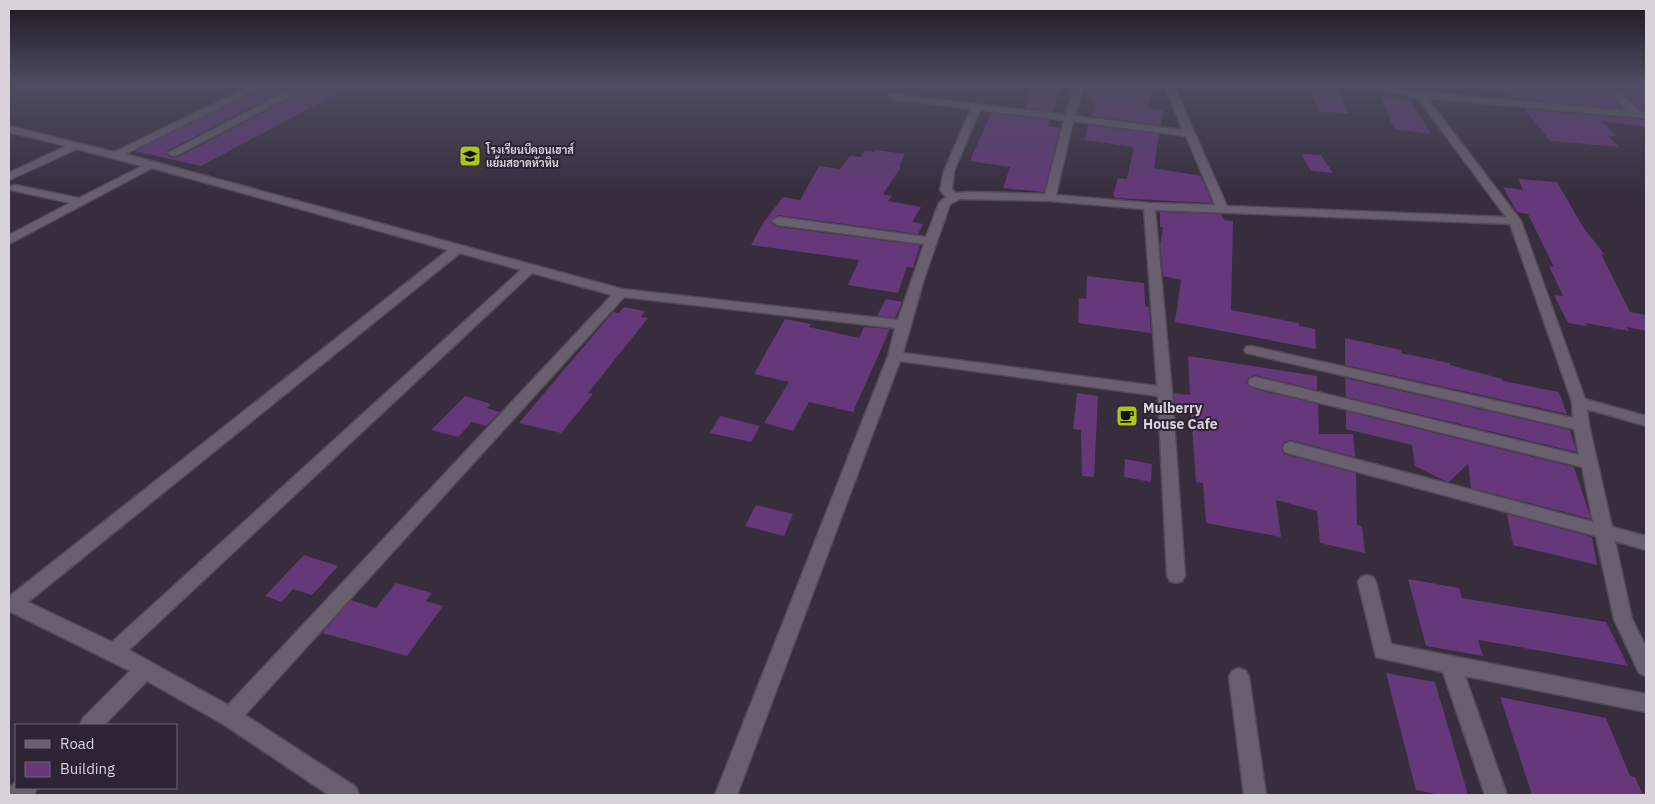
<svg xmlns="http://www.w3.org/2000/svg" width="1655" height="804" font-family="'IBM Plex Sans',Sarabun,sans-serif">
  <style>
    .building { fill: #643879; fill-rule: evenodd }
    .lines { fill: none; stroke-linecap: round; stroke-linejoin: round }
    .street-casing { stroke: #524a57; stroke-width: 3 }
    .street { fill: #695f6f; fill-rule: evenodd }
    .labels { text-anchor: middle; stroke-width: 4; stroke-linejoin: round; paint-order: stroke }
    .far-poi-label { font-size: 11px; font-weight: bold; fill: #d8d2db; stroke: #2d2332; text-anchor: start }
    .poi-label { font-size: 14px; font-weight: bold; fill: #d8d2db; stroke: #2d2332; text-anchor: start }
  </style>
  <rect width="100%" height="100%" fill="#372d3c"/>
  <!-- building -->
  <g class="building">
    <path d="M269,84H355L201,166L135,151ZM284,90L292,95L289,99L178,157L172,158L166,154L167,151Z"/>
    <path d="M1118,84H1153L1147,108L1163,110L1161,125L1091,116L1095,101L1086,100L1091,85L1116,89Z"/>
    <path d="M1307,84H1336L1349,114L1318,111Z"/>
    <path d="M1497,84H1550L1604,90L1623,109L1511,98Z"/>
    <path d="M1613,84H1646V110H1642Z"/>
    <path d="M1032,86L1060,89L1053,112L1025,108Z"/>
    <path d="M1381,97L1409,98L1431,134L1394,129Z"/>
    <path d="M1525,109L1646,120V127L1602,121L1616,136H1608L1619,147L1550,141Z"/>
    <path d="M991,113L1050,120L1048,126L1060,128L1044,192L1003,188L1010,167L970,161Z"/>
    <path d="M1088,125L1159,134L1154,168L1201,176L1212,203L1115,198V196H1113L1118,178L1127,179L1134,147L1084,140Z"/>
    <path d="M876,150L905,154L899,167H901L883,194L892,196L888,201L921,207L912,222L923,224L918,234L778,215L770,222L778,227L920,245L913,268L907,267L898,293L848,285L859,260L751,245L764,222L783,197L800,200L819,166L840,169L850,156L860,157L865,151L874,152Z"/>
    <path d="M1301,154L1321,155L1333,173L1311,171Z"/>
    <path d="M1518,179L1557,182L1583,227L1605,255L1601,254L1630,312L1646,315V331L1627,327L1629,331L1585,323L1587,326L1568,323L1554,295L1563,296L1549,266L1554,267L1528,214L1517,212L1503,187L1523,190Z"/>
    <path d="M1160,212L1221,214L1224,220L1233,221L1231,310L1299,323V326L1315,329L1316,349L1175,322L1181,280L1163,276L1160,245L1163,227H1160Z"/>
    <path d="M1087,276L1144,283L1145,306L1149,307L1151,333L1078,323L1079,298L1086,299Z"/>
    <path d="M886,299L902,302L895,318L877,316Z"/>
    <path d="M624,307L645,311L641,317L648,318L588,393L593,394L561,433L519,423L613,312L619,313Z"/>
    <path d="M785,319L811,324L809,327L859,338L864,327L890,329L853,412L809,402L793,431L764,423L789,382L754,374Z"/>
    <path d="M1345,338L1401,350V353L1450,363V365L1502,379L1503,381L1559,392L1567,414L1345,365Z"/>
    <path d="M1188,356L1317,376V390L1255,375L1248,378L1246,383L1255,389L1318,404L1319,434H1353L1355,457L1291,440L1284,442L1281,449L1284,454L1291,456L1356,473L1357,525L1362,526L1365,553L1320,543L1317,511L1276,500L1281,537L1206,523L1203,483L1196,482L1191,412L1175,410L1174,393L1190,395Z"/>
    <path d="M1345,378L1570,430L1577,452L1346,397Z"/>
    <path d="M1077,393L1098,396L1094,477L1082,476L1081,430L1073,429Z"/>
    <path d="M465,396L491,404L487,408L500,412L486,426L472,422L458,437L431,430Z"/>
    <path d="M1346,411L1574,467L1591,519L1471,488L1468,464L1449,482H1447L1415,466L1412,445L1346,429Z"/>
    <path d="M720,416L760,426L751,442L710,433Z"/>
    <path d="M1125,459L1152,464L1151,482L1124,477Z"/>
    <path d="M756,505L793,514L784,536L745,526Z"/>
    <path d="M1507,514L1592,537L1597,565L1513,545Z"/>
    <path d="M304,555L338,566L312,595L293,589L282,602L265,596Z"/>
    <path d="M1408,579L1459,588L1462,598L1606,622L1628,666L1478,640L1483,656L1426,646Z"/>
    <path d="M396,583L432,593L426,601L443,606L407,656L322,633L351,600L376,608Z"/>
    <path d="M1386,673L1435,682L1468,795H1441L1416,790Z"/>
    <path d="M1500,697L1606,718L1630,776L1635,777L1643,795H1532Z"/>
  </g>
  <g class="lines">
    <!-- street casing -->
    <g class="street-casing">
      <g id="street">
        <path d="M256,84H267L125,154L622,289L898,320L924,244L778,225L772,221L778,217L926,237L939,203L946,197L940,190L944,171L971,109L893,99L888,96L890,94L1065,115L1075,84H1084L1075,116L1183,130L1164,85L1173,84L1227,206L1506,217L1417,97L1368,86L1367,84H1382L1420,92L1628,111L1600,84H1610L1641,112H1646V118L1427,98L1521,221L1585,399L1646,416V426L1587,409L1589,425L1612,527L1646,536V550L1615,541L1632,619L1646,647V676L1639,673L1614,619L1596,536L1291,454L1285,452L1283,448L1285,444L1291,442L1593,522L1582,467L1255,387L1250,385L1248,382L1250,379L1255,377L1579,455L1574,429L1251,354L1246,353L1244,350L1246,347L1251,346L1573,418L1572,402L1510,224L1155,210L1172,392L1185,576L1182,581L1176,583L1170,581L1167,576L1158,396L900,361L737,795H715L888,356L895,328L624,297L245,715L356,787L359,795H329L223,724L147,681L104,725H80L83,718L130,671L9,611V594L11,595L448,250L152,168L9,244V235L70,203L11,190L9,188L11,186L15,185L79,198L142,166L77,149L9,180V173L66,146L9,132V126L114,152ZM980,110L1064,120L1045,194L971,192L955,193L952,189L954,171ZM1073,121L1186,136L1215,205L1149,203L1056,195ZM960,199L1050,201L1144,209L1157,386L903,353L924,279L950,204ZM460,253L521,270L112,642L28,602ZM532,273L612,295L228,705L129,650Z"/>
        <path d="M285,92L290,95L288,97L177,155L173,156L168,153Z"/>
        <path d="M1367,575L1373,577L1376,582L1391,644L1646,694V712L1465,676L1507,795H1485L1443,672L1376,657L1358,582L1361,577Z"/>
        <path d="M1239,668L1246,671L1249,677L1266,795H1244L1229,677L1232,671Z"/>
        <path d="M16,782V788H37L34,795H9L10,787Z"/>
      </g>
    </g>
    <!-- street -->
    <use href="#street" class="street"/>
  </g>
  <!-- sky -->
  <linearGradient id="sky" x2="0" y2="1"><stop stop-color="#1e1921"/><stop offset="0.43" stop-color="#4d4c61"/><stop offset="1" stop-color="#4d4c61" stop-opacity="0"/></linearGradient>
  <rect width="1655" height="196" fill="url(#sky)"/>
  <!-- icons -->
  <defs>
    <g id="school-square" transform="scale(1.125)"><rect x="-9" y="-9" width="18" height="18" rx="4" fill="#a9c71b" stroke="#2d2332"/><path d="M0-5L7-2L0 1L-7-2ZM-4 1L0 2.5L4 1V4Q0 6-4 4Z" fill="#111"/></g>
    <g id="cafe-square" transform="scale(1.125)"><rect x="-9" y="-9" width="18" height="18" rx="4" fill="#a9c71b" stroke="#2d2332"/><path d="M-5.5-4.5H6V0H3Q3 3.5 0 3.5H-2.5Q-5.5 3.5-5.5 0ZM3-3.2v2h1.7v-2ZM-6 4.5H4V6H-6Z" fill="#111"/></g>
  </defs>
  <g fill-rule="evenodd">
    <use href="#school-square" x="470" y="156"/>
    <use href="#cafe-square" x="1127" y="416"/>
  </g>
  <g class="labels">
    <!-- far-poi labels -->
    <g class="far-poi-label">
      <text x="486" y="154">โรงเรียนบีคอนเฮาส์<tspan x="486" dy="13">แย้มสอาดหัวหิน</tspan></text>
    </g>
    <!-- poi labels -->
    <g class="poi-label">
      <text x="1143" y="413">Mulberry<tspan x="1143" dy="16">House Cafe</tspan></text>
    </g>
  </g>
  <!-- border -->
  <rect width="1655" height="804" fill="none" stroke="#d8d2db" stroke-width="20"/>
  <!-- legend -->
  <rect x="15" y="724" width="162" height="65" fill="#2d2332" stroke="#716976"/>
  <rect x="25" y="740" width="25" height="8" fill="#695f6f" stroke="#716976"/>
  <text x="60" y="749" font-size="15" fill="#d8d2db">Road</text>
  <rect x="25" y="762" width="25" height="15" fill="#643879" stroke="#716976"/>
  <text x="60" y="774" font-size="15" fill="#d8d2db">Building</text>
</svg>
